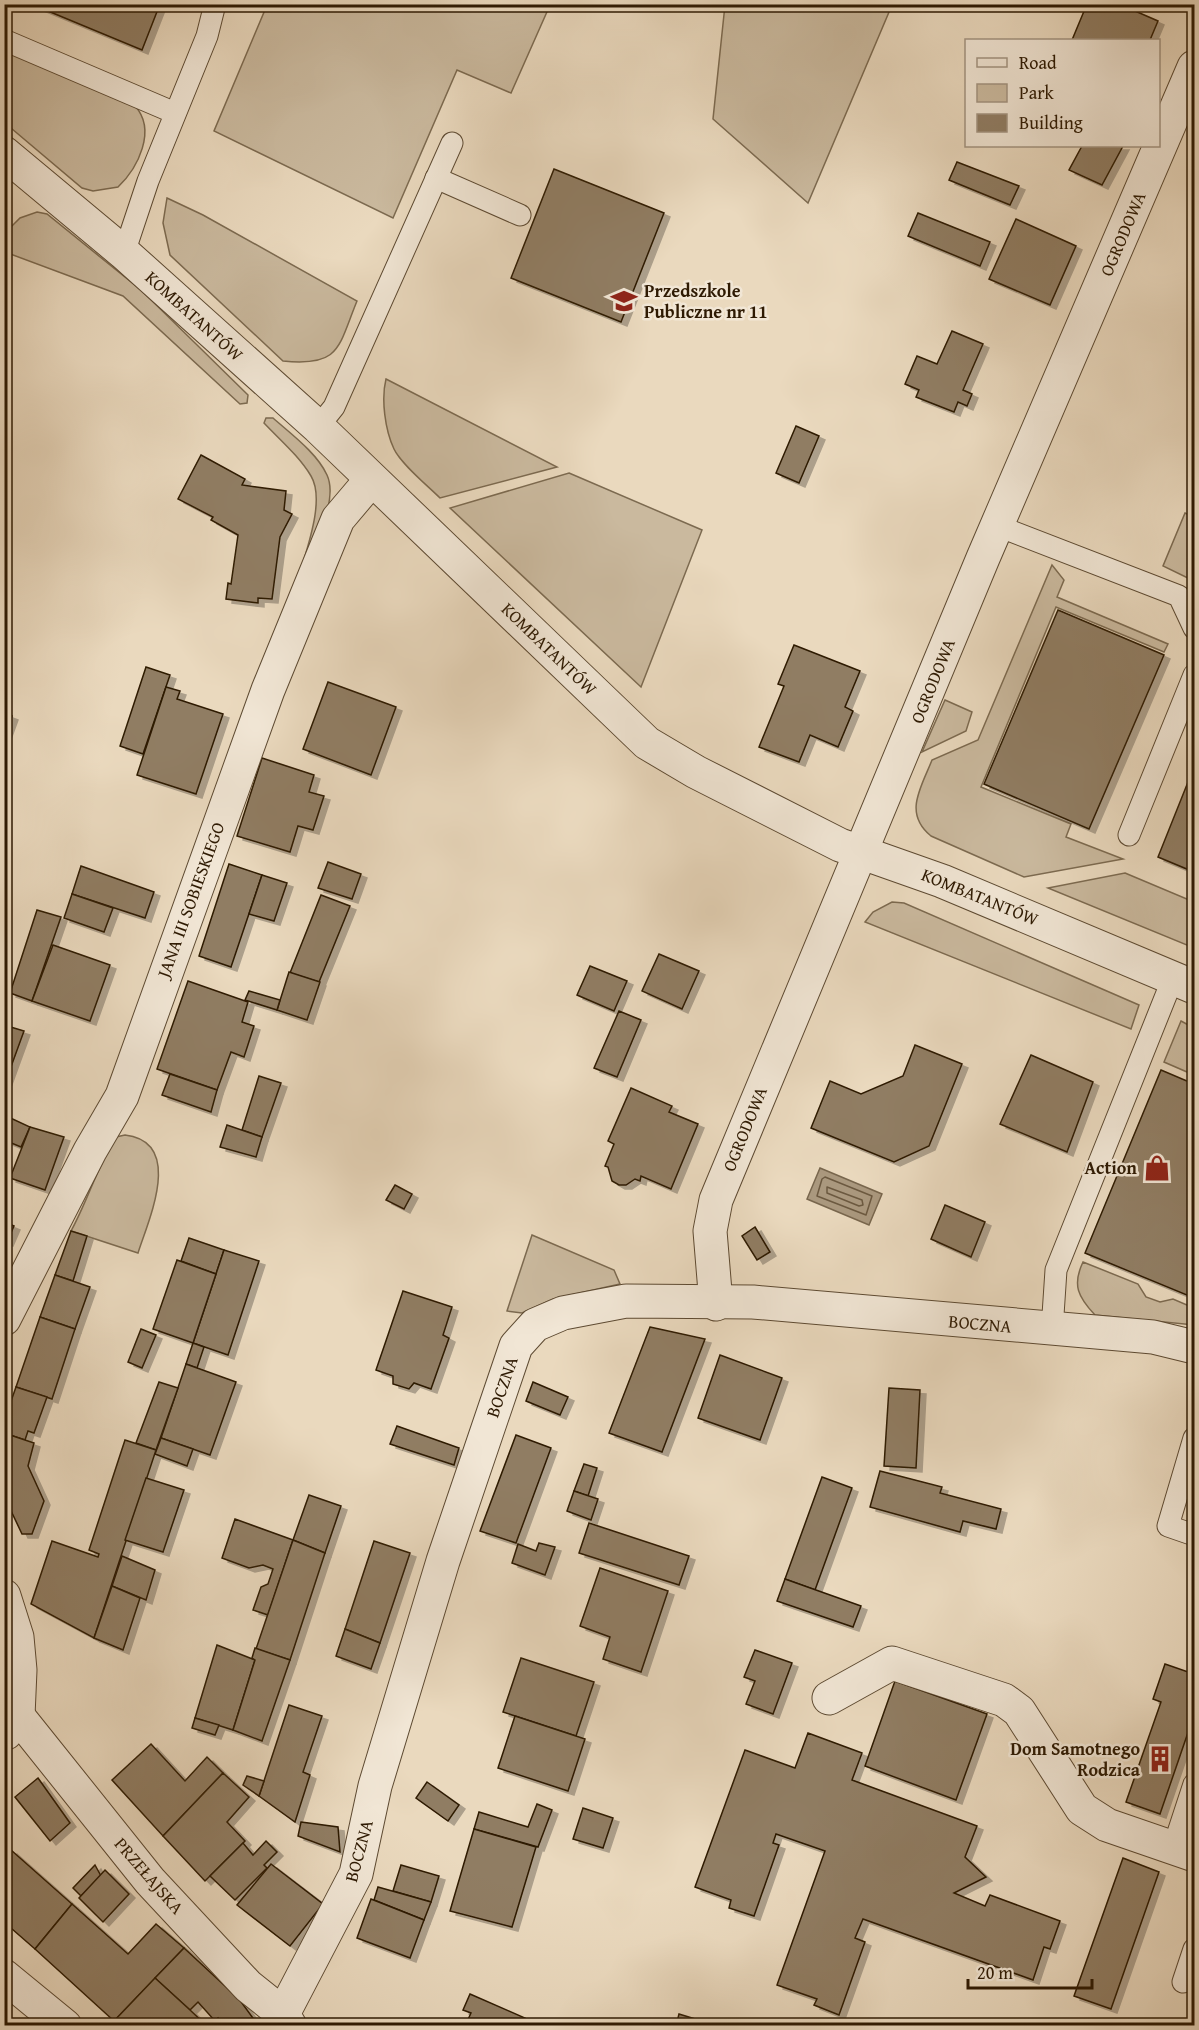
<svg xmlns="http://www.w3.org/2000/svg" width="1199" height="2030" font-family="'Gentium Book Plus',serif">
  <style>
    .green { fill: #cab99e; stroke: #7c6a50; stroke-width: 1.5 }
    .water { fill: #aa987e; stroke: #78664d; stroke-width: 1.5 }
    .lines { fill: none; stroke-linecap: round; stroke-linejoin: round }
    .shore { stroke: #6c5940; stroke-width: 1.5 }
    .building { fill: #907d64; stroke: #2e1a03; stroke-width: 1.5; filter: url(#shadow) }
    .service-casing { stroke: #5d4a32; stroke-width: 23 }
    .minor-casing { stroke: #5d4a32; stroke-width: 35 }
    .service { stroke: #f1e6d5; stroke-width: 21 }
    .minor { stroke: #f1e6d5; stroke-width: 33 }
    .labels { text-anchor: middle; stroke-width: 5; stroke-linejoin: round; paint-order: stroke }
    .street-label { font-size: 18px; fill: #2e1a03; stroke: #f1e6d5 }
    .poi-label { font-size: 18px; font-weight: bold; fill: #2e1a03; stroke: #f1e6d5; text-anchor: end }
  </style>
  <defs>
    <filter id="shadow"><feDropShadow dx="6" dy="4" stdDeviation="0" flood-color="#0004"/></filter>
  </defs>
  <rect width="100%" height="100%" fill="#ead9be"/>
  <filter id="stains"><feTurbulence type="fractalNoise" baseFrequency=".00333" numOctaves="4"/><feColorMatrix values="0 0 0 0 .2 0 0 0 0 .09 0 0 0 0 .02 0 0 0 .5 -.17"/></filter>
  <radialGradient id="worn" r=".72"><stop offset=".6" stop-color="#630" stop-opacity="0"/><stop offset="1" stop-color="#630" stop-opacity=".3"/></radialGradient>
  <!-- green -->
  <g class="green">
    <path d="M267,5V4L550,5L511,93L457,70L393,218L214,131Z"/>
    <path d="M725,5H892L808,203L713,119Z"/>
    <path d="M4,50L135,106C157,130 138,168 118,187L93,191L82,188L5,123Z"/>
    <path d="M167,198L203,215L357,301C338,347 341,367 283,361L170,255L163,223Z"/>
    <path d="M37,212L47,214L141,290L248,395L247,403L240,404L123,296L5,252L4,226L10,228L20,218Z"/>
    <path d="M386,379L557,467L440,498C428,486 401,464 394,449C385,430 381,399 386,379Z"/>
    <path d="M266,418H273C291,434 317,453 327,475C340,503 309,554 298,580C305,553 326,501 311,476C299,456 280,440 264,423Z"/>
    <path d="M569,473L702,530L641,687L450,508Z"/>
    <path d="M1185,513L1194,517V581L1163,566Z"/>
    <path d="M1052,565L1064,580L1057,597L1168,644L1164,652L1056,607L981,787L1071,824L1066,837L1123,859L1024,877L931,836C903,813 921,788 932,760L978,740Z"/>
    <path d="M945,700L972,712L966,731L922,752Z"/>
    <path d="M1125,873L1194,902V948L1048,888Z"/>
    <path d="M892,902L904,903L1139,1005L1131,1029L865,922L873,912Z"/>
    <path d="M1181,1021L1194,1028V1075L1164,1062Z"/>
    <path d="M125,1135C185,1142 148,1221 138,1253L71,1231C88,1200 97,1167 116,1137Z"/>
    <path d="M532,1235L614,1270L620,1284L553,1299L522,1313L507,1311Z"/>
    <path d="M1083,1262L1138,1284L1146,1297L1160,1302L1173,1299L1194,1308V1325L1095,1315C1078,1297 1072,1285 1083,1262Z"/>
  </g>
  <!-- water -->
  <path class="water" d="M820,1168L882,1194L869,1225L807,1199Z"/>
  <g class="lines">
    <!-- shore -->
    <g class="shore">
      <path d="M825,1177L872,1196L866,1215L817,1196L822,1179Z"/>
      <path d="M827,1187L862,1200L863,1205L859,1206L827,1193Z"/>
    </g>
  </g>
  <!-- building -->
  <g class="building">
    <path d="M31,4H160L142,50Z"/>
    <path d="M1087,4H1119L1158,21L1150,40H1072Z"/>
    <path d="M1082,146H1123L1102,185L1069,170Z"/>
    <path d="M957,162L1019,186L1010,205L949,180Z"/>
    <path d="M554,169L664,213L621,322L511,278Z"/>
    <path d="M918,213L990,242L980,266L908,236Z"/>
    <path d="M1016,219L1076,246L1050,305L989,279Z"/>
    <path d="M952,331L983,344L963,390L972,394L967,406L958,402L954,412L916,397L919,390L905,384L917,356L937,364Z"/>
    <path d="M796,426L819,436L799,483L776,473Z"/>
    <path d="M201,455L245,479L242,485L286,491L284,510L292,514L280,537L272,599L258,598V603L226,599L228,583L231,584L238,535L211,520L213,517L178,499Z"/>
    <path d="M1058,610L1164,655L1089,829L984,784Z"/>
    <path d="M794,645L860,671L845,707L853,711L838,747L810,735L799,762L759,747L784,686L778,684Z"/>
    <path d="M146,667L170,675L143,754L120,746Z"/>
    <path d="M328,682L396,707L371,775L303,749Z"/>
    <path d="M166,687L180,691L177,699L223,714L196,794L137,775Z"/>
    <path d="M4,713L12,716L4,738Z"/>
    <path d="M262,758L314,775L309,792L324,796L313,830L298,826L290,852L237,836Z"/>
    <path d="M1194,767V872L1158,857Z"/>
    <path d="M328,862L361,874L352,899L318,888Z"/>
    <path d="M229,864L262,875L231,967L199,956Z"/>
    <path d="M81,866L154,892L145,918L72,894Z"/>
    <path d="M262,875L287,883L274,921L249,914Z"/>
    <path d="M72,894L113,908L104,932L64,918Z"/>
    <path d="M321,895L350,906L319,982L290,973Z"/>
    <path d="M37,910L61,917L32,1001L10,993Z"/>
    <path d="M53,945L110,965L90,1021L32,1001Z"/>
    <path d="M659,954L699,971L682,1009L642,991Z"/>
    <path d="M590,966L627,981L614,1011L577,995Z"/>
    <path d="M289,972L320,982L307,1020L277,1010Z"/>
    <path d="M188,981L248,1002L242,1022L254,1026L244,1057L231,1052L217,1090L157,1069Z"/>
    <path d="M249,991L280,1000L277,1010L245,1000Z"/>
    <path d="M619,1011L641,1020L617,1077L594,1068Z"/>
    <path d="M4,1025L24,1031L4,1086Z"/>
    <path d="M915,1045L962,1064L929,1146L894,1162L811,1128L830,1081L861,1094L903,1076Z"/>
    <path d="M1031,1055L1093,1082L1067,1152L1000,1124Z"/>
    <path d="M1161,1070L1194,1084V1298L1085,1253Z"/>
    <path d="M170,1074L217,1090L211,1112L162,1095Z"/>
    <path d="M259,1076L281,1083L262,1137L242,1130Z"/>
    <path d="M631,1088L672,1106L669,1112L698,1124L671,1189L641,1176L640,1181L635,1179L626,1185H619L612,1181L608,1167L605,1166L614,1144L608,1141Z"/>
    <path d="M4,1115L30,1127L21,1147L4,1140Z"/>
    <path d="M227,1125L262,1137L256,1157L220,1147Z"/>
    <path d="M30,1127L64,1137L45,1190L10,1178Z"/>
    <path d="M395,1185L412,1194L404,1209L386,1200Z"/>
    <path d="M945,1205L985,1222L971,1257L931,1239Z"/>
    <path d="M4,1222L14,1226L7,1242L4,1241Z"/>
    <path d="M755,1227L770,1252L757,1260L742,1236Z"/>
    <path d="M71,1231L87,1236L73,1281L55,1275Z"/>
    <path d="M189,1238L224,1250L216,1274L181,1261Z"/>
    <path d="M224,1250L259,1261L228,1355L193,1343Z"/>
    <path d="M177,1260L216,1274L193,1343L153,1329Z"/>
    <path d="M55,1275L90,1287L75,1329L40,1317Z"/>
    <path d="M403,1291L452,1307L443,1335L449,1338L431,1389L414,1383L409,1389L393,1384V1376L376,1370Z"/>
    <path d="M40,1317L75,1329L52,1399L16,1387Z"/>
    <path d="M650,1327L705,1339L662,1452L609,1433Z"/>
    <path d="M141,1329L156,1335L142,1368L128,1362Z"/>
    <path d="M193,1343L204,1347L197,1368L186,1364Z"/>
    <path d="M720,1355L782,1378L760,1440L698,1418Z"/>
    <path d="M186,1364L236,1382L210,1455L161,1438Z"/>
    <path d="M159,1382L178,1388L156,1450L136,1443Z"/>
    <path d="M533,1382L568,1397L560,1415L526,1401Z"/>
    <path d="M16,1387L47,1397L34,1433L28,1431L25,1440L4,1433V1421Z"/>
    <path d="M889,1388L920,1390L916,1468L884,1466Z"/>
    <path d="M397,1426L459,1448L454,1465L390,1444Z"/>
    <path d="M4,1433L34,1443L28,1466L44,1501L32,1534H22L4,1496Z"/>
    <path d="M516,1435L551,1448L516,1543L480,1531Z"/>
    <path d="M161,1438L193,1449L187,1466L155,1454Z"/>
    <path d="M125,1440L156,1450L94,1638L31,1604L52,1541L98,1557L99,1554L89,1550Z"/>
    <path d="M584,1464L597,1468L588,1496L574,1491Z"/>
    <path d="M880,1471L942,1487L940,1493L1001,1509L996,1529L963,1521L960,1532L870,1507Z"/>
    <path d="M822,1477L852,1488L815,1590L785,1579Z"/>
    <path d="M146,1478L184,1490L163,1552L125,1540Z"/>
    <path d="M574,1491L598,1499L591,1520L567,1511Z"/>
    <path d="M309,1495L341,1506L325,1553L293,1540Z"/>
    <path d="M235,1519L293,1540L268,1615L253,1610L261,1587L268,1584L273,1569L263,1565L249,1568L222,1558Z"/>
    <path d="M589,1523L689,1556L679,1585L579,1553Z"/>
    <path d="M293,1540L325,1553L290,1660L256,1649Z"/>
    <path d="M374,1541L410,1553L380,1643L345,1629Z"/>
    <path d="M539,1543L555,1547L545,1575L512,1563L518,1544L536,1551Z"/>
    <path d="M122,1556L155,1570L146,1600L112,1586Z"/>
    <path d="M600,1568L668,1591L641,1672L603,1659L610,1637L580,1626Z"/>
    <path d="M785,1579L861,1606L853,1627L777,1601Z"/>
    <path d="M112,1586L140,1598L123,1650L94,1638Z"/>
    <path d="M345,1629L380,1643L371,1669L336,1656Z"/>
    <path d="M217,1645L255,1660L233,1730L195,1718Z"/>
    <path d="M255,1648L290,1660L262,1741L233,1730L255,1660L252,1658Z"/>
    <path d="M755,1650L792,1663L773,1714L746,1704L755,1681L744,1677Z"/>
    <path d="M521,1658L594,1682L576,1736L503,1712Z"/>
    <path d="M1165,1664L1194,1674V1715L1160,1814L1126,1802L1161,1702L1153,1699Z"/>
    <path d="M895,1681L987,1714L956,1800L865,1766Z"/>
    <path d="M289,1705L322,1716L303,1772L310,1775L295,1822L259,1796Z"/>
    <path d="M515,1716L585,1739L568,1791L498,1768Z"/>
    <path d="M195,1718L219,1725L215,1735L192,1728Z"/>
    <path d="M808,1733L862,1753L852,1780L977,1826L965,1857L986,1877L954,1893L985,1906L990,1895L1060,1921L1050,1949L1044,1947L1033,1980L863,1919L855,1938L865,1942L839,2015L814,2005L817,1999L777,1985L825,1851L776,1834L773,1843L779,1845L754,1916L729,1908L731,1900L695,1887L745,1750L795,1768Z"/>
    <path d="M151,1744L185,1781L207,1757L223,1773L163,1836L112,1780Z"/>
    <path d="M223,1773L249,1797L227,1822L245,1841L205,1881L163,1836Z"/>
    <path d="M247,1776L264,1781L259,1796L243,1785Z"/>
    <path d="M38,1778L70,1823L50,1841L15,1797Z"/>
    <path d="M427,1782L459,1805L448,1821L416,1798Z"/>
    <path d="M537,1804L552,1810L538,1847L474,1829L479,1812L528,1827Z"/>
    <path d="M583,1808L613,1818L603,1848L573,1839Z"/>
    <path d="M301,1822L338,1827L340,1852L298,1836Z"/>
    <path d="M474,1829L536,1847L512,1927L450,1911Z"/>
    <path d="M266,1841L277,1852L264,1865L267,1868L235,1900L210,1876L243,1843L253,1855Z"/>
    <path d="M11,1850L72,1904L35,1949L4,1922V1857Z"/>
    <path d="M1123,1858L1159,1872L1111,2009L1074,1996Z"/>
    <path d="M271,1864L323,1904L290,1946L237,1905Z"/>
    <path d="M95,1865L101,1876L81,1896L73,1888Z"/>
    <path d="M401,1865L439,1876L431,1902L393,1891Z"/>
    <path d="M105,1870L129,1894L103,1922L79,1898Z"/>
    <path d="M378,1887L431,1902L424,1920L374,1900Z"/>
    <path d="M371,1899L424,1920L410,1958L357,1938Z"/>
    <path d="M72,1904L128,1954L156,1924L184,1948L114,2021L35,1949Z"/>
    <path d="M184,1948L239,1999L258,2025L224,2026L218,2018L215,2021L198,2002L190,2010L155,1978Z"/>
    <path d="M155,1978L190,2010L207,2026H118L114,2021Z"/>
    <path d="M470,1994L525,2018L521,2026H465L471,2013L463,2010Z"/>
    <path d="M679,2014L718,2026H676Z"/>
  </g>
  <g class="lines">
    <!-- service casing -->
    <g class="service-casing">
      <g id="service">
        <path d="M4,40L175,113"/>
        <path d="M436,178L520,215"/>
        <path d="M124,253L148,181L207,36L215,4"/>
        <path d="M318,427L334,407L452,143"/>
        <path d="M998,526L1179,596L1194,628"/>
        <path d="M1129,835L1194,675"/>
        <path d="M1052,1330L1056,1270L1173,978"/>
        <path d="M1194,1438L1168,1526L1194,1535"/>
        <path d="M1173,1848L1194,1784"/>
        <path d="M1183,1982L1194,1949"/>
      </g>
    </g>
    <!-- minor casing -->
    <g class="minor-casing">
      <g id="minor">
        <path d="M4,153L124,253L318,427L647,743L696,772L840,845L942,881L1194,987"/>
        <path d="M716,1304L710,1231L716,1200L983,558L1194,67"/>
        <path d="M4,1319L90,1151L122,1096L268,690L338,519L371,480"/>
        <path d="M4,1596L17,1637L20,1670L18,1716L6,1733"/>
        <path d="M829,1698L892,1663L1004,1700L1019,1711L1082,1809L1107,1825L1194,1855"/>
        <path d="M18,1716L150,1881L248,1986L283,2014L290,2026"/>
        <path d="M4,1976L65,2026"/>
        <path d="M283,2014L356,1874L375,1786L443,1561L516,1346L535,1325L563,1313L626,1301L753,1302L1153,1337L1194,1347"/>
      </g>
    </g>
    <!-- service -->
    <use href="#service" class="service"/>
    <!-- minor -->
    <use href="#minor" class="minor"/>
  </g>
  <!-- icons -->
  <defs>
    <g id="school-bare" transform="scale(2.07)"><path d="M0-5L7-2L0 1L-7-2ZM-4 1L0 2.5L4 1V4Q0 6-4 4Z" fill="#8f2418" stroke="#f1e6d5" stroke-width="2.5" paint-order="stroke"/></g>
    <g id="shop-bare" transform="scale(2.07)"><path d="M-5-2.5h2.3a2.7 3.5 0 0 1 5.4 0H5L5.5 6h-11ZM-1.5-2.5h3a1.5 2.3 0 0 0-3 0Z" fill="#8f2418" stroke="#f1e6d5" stroke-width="2.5" paint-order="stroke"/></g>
    <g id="building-bare" transform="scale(2.07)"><path d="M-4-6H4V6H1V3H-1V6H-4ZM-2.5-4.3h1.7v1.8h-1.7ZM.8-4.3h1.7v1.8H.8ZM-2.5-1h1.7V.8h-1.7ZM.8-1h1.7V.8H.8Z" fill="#8f2418" stroke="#f1e6d5" stroke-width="2.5" paint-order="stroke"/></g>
  </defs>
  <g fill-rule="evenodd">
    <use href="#school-bare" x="624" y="301"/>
    <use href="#shop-bare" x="1157" y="1168"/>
    <use href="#building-bare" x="1160" y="1759"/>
  </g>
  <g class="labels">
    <!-- street labels -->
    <g class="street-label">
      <text transform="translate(1123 234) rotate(-67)" y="6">OGRODOWA</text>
      <text transform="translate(194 316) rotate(42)" y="6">KOMBATANTÓW</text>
      <text transform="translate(549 649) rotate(44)" y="6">KOMBATANTÓW</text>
      <text transform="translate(933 681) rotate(-68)" y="6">OGRODOWA</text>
      <text transform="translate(980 897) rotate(22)" y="6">KOMBATANTÓW</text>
      <text transform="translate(191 900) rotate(-70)" y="6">JANA III SOBIESKIEGO</text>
      <text transform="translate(745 1129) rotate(-68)" y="6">OGRODOWA</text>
      <text transform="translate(980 1324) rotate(5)" y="6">BOCZNA</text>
      <text transform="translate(502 1387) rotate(-71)" y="6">BOCZNA</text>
      <text transform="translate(359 1851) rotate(-75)" y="6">BOCZNA</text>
      <text transform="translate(149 1876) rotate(49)" y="6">PRZEŁAJSKA</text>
    </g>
    <!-- poi labels -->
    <g class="poi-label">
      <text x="644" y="297" text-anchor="start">Przedszkole<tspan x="644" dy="21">Publiczne nr 11</tspan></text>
      <text x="1137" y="1174">Action</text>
      <text x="1140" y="1755">Dom Samotnego<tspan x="1140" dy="21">Rodzica</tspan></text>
    </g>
  </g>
  <!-- margin -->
  <rect width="1199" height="2030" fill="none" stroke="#ead9be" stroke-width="24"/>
  <rect x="6" y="6" width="1187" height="2018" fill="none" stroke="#2e1a03" stroke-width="3"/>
  <rect x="12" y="12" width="1175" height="2006" fill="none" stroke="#2e1a03" stroke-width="1.5"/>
  <!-- legend -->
  <rect x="965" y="39" width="195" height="108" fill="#f1e6d5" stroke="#a39481" stroke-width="1.5"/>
  <rect x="977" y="58" width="30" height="9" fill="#f1e6d5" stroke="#a39481" stroke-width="1.5"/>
  <text x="1019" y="69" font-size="18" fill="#2e1a03">Road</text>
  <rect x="977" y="84" width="30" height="18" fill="#cab99e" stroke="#a39481" stroke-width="1.5"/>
  <text x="1019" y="99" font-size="18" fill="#2e1a03">Park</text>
  <rect x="977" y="114" width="30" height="18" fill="#907d64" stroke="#a39481" stroke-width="1.5"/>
  <text x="1019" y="129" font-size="18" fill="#2e1a03">Building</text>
  <!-- scale -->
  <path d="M968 1979v9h124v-9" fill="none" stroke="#2e1a03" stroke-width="3"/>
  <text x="977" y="1979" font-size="18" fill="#2e1a03" stroke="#f1e6d5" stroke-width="4.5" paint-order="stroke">20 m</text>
  <rect width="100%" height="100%" filter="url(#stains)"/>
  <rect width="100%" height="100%" fill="url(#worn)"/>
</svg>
